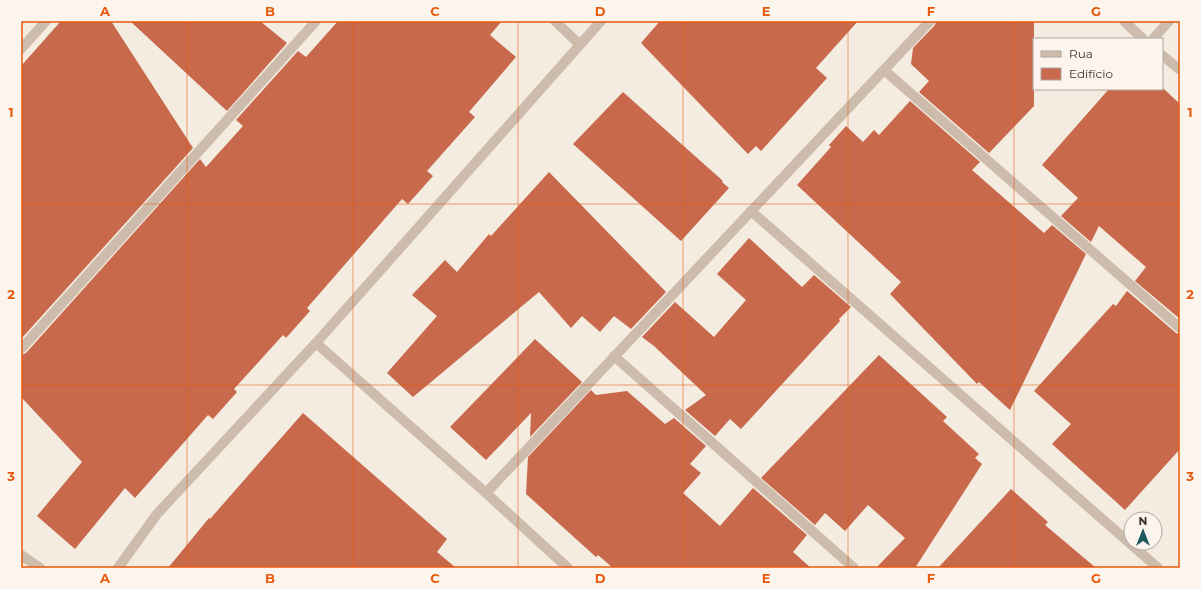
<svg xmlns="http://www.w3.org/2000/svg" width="1201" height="589" font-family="Montserrat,sans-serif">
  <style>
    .building { fill: #c8694b }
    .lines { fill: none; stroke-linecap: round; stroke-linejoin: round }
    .minor { stroke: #cdbbac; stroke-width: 10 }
    .tertiary { stroke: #cdbbac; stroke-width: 10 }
    .grid { fill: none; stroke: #e8590c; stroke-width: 1; stroke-opacity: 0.55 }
    .neatline { fill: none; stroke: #e8590c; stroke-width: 1.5 }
    .grid-label { font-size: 13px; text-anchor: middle; font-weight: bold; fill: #e8590c }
  </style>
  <rect width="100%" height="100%" fill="#f4ebe1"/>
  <!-- building -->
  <g class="building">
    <path d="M61,21H111L193,148L21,339V66Z"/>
    <path d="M130,21H260L287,43L227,111Z"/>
    <path d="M338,21H502L490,35L516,57L469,112L475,117L427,171L433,176L408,204L402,199L307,308L310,311L286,338L283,335L234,389L237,392L213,419L208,415L135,498L125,488L75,549L37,516L82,462L21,397V355L26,353L200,159L206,167L243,126L236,120L298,51L306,57Z"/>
    <path d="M660,21H858L816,68L827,78L761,151L756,146L748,154L641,43Z"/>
    <path d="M936,21H1034V106L989,153L919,92L929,81L911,64L913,48L935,25Z"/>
    <path d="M1109,89H1164L1180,104V319L1135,281L1146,267L1099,226L1091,242L1061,216L1078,198L1042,165Z"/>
    <path d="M623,92L723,181L722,182L729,188L681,241L573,144Z"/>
    <path d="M910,101L980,162L972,170L1044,233L1052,225L1086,254L1010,410L979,382L977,384L890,294L901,282L797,185L831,147L829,145L846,126L863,142L874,130L879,135Z"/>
    <path d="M549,172L666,292L631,329L614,316L600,332L582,316L571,328L539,292L413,397L387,373L437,316L412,295L445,260L457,272L489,234L491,236Z"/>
    <path d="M749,238L802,287L814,275L851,307L839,319L840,321L741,429L730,419L715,436L685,410L706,395L654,346L642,337L675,302L714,337L746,300L717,274Z"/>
    <path d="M1127,291L1176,333L1180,334V449L1125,510L1052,444L1071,424L1034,391L1113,304L1116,306Z"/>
    <path d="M535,339L582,382L530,437L531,413L486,460L450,427Z"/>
    <path d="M879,355L947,417L943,421L979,454L975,458L982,464L915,568H876L905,538L868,505L845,531L825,513L815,525L761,478Z"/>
    <path d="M591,390L596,395L627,391L665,424L674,418L706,446L690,464L701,473L683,493L720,526L753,488L807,535L793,552L811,568H613L598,555L596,557L526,494L528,457Z"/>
    <path d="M303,413L447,539L437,552L456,568H168L209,518L210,519Z"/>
    <path d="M1011,489L1048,522L1045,525L1096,568H938Z"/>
  </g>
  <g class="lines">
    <!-- minor -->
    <g class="minor">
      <path d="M555,21L579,44"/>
      <path d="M1124,21L1143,39"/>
      <path d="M1153,39L1169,21"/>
      <path d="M21,49L46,21"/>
      <path d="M1162,55L1180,70"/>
      <path d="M884,70L1180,328"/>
      <path d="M751,211L1158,568"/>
      <path d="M316,343L486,493L568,568"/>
      <path d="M21,349L316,21"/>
      <path d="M614,356L854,568"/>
      <path d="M486,493L930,21"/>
      <path d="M21,555L40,568"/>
    </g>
    <!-- tertiary -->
    <path class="tertiary" d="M118,568L157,514L316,343L601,21"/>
  </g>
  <!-- grid -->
  <path class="grid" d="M187,21V568M353,21V568M518,21V568M683,21V568M848,21V568M1014,21V568M21,204H1180M21,385H1180"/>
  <!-- border -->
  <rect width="1201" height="589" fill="none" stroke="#fbf5ee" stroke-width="44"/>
  <!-- legend -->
  <rect x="1033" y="38" width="130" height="52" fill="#fbf5ee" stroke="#aea6a0"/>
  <rect x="1041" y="51" width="20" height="6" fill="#cdbbac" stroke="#aea6a0"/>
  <text x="1069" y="58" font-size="12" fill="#3b302b">Rua</text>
  <rect x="1041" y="68" width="20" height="12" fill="#c8694b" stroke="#aea6a0"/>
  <text x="1069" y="78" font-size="12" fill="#3b302b">Edifício</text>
  <!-- north arrow -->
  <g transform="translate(1143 531)"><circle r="19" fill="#fbf5ee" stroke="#aea6a0"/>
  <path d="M0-3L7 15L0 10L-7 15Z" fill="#1f5a5e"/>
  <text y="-6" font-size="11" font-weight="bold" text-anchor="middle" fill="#3b302b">N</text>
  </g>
  <rect x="22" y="22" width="1157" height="545" class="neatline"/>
  <g class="grid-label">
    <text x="105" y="16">A</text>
    <text x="270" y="16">B</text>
    <text x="435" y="16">C</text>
    <text x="600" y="16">D</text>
    <text x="766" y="16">E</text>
    <text x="931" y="16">F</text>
    <text x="1096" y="16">G</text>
    <text x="11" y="117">1</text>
    <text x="1190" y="117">1</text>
    <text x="11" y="299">2</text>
    <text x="1190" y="299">2</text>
    <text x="11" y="481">3</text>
    <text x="1190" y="481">3</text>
    <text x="105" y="583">A</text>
    <text x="270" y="583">B</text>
    <text x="435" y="583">C</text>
    <text x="600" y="583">D</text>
    <text x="766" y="583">E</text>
    <text x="931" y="583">F</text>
    <text x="1096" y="583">G</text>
  </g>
</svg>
